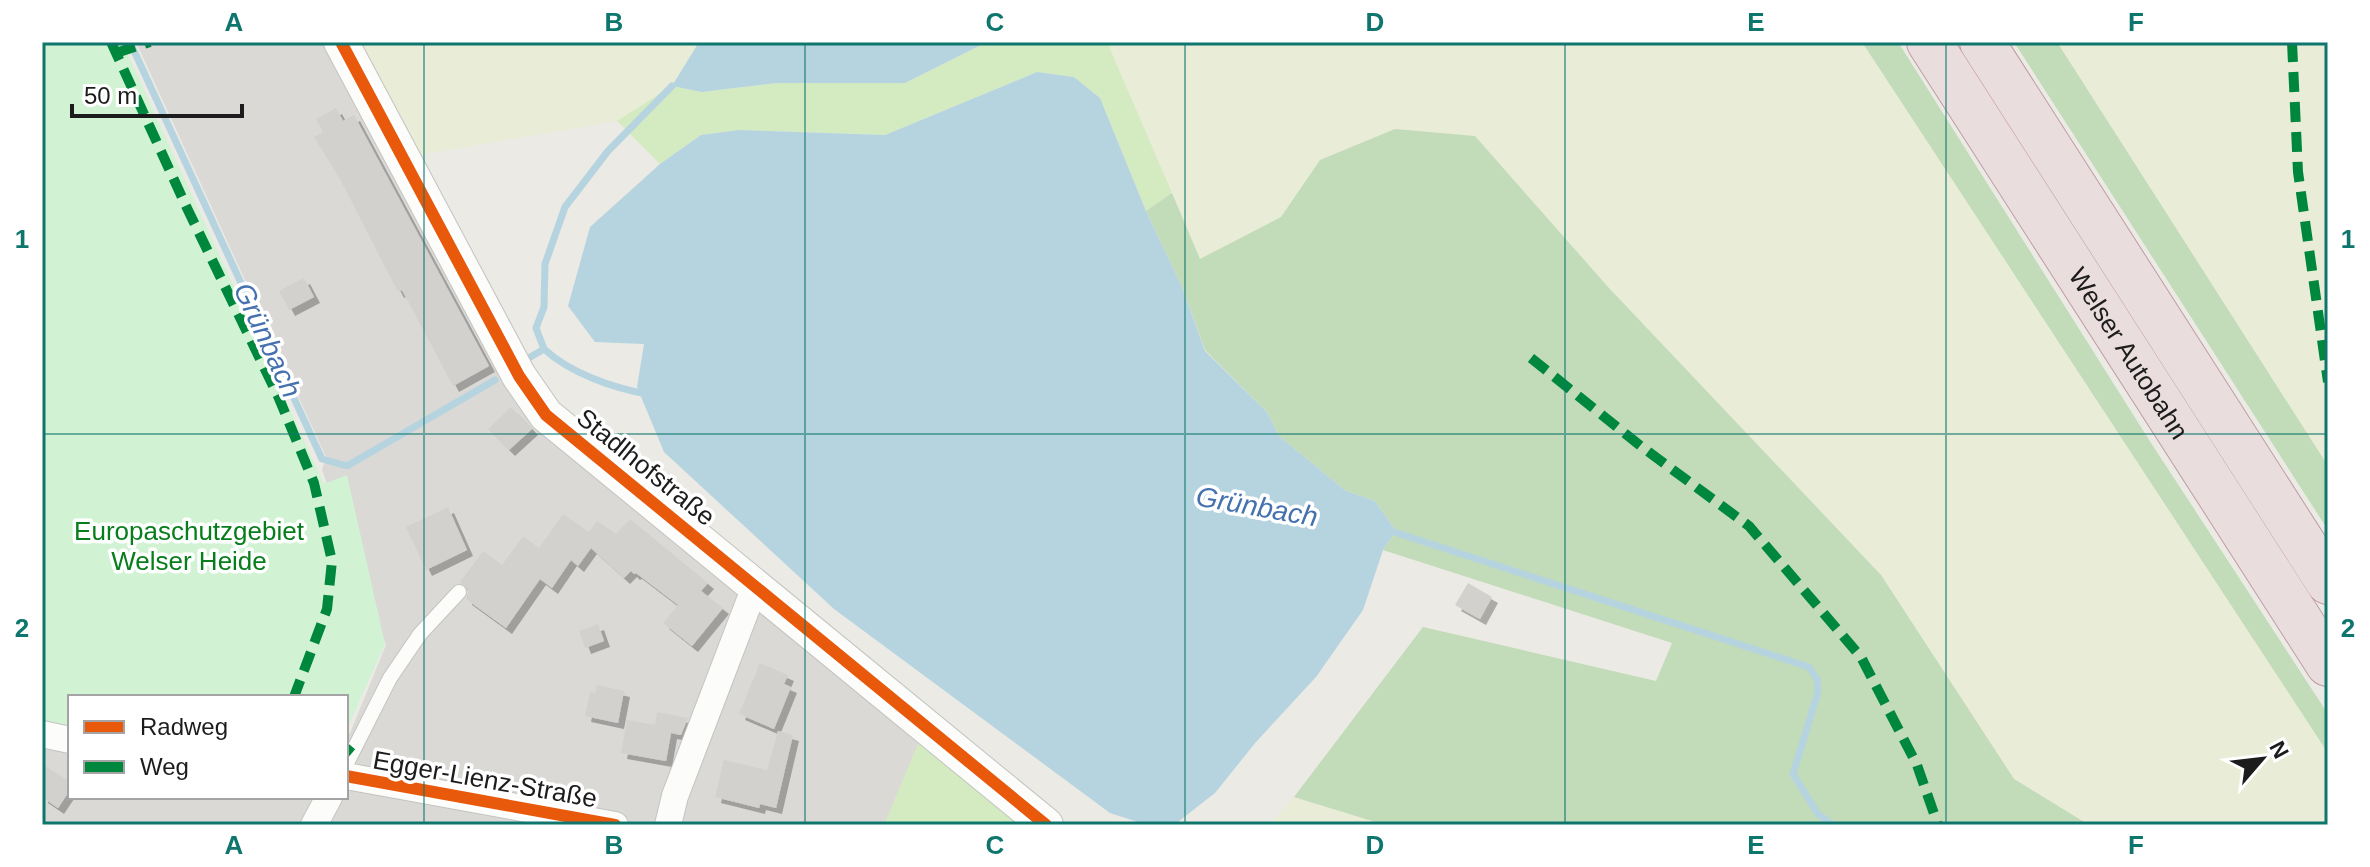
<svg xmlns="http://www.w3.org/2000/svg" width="2370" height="867" font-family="Arial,sans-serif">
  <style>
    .residential { fill: #dad9d6 }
    .farmland { fill: #e9ecd6 }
    .grass { fill: #d4ebc1 }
    .forest { fill: #c2dbb8 }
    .park { fill: #d1f3d4 }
    .water { fill: #b6d4e0 }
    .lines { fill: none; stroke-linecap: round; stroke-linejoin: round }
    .stream { stroke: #b6d4e0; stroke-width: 7 }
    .building { fill: #d3d1cd; filter: url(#shadow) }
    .service-casing { stroke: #c3c3c0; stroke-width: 16 }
    .minor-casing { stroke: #c3c3c0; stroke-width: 28 }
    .tertiary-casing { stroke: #c3c3c0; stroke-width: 36 }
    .motorway-casing { stroke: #c19ba3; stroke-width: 46 }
    .service { stroke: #fcfcfb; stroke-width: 14 }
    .minor { stroke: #fcfcfb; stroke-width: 26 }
    .tertiary { stroke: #fcfcfb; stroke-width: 34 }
    .motorway { stroke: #eaddde; stroke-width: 44 }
    .quiet { stroke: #00873e; stroke-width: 10; stroke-dasharray: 20 10; stroke-linecap: butt }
    .cycleway-casing { stroke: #fff; stroke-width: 17 }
    .cycleway { stroke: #e8590c; stroke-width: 12 }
    .grid { fill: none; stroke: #0f766e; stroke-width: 2; stroke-opacity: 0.55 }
    .labels { text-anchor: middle; stroke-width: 7; stroke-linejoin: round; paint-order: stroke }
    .street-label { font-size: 26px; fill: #1c1c1c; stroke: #fff }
    .park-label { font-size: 26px; fill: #077d1b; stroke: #fff }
    .water-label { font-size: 28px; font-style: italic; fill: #4571af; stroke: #fff }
    .neatline { fill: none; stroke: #0f766e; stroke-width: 3 }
    .grid-label { font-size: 26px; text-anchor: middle; font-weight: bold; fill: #0f766e }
  </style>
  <defs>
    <filter id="shadow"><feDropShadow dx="6" dy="6" stdDeviation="0" flood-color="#0004"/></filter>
  </defs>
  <rect width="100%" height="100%" fill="#ebeae4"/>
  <!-- residential -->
  <path class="residential" d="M136,42H327L521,407L1023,825H42V724L70,730V797H346V736L350,733L386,645L322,470L326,457Z"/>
  <!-- farmland -->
  <g class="farmland">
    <path d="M352,42H699L672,86L617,121L414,156Z"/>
    <path d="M1107,42H1862L2328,753V825H2089L2014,779L1881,575L1608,287L1475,136L1320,160L1281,217L1200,259Z"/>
    <path d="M2057,42H2328V466Z"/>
    <path d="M1294,797L1385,825H1269Z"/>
  </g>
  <!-- grass -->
  <g class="grass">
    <path d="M987,42H1107L1172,193L1146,211L1100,98L1074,77L1037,72L885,135L739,130L701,135L660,164L617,121L672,86L702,92L777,83H905Z"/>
    <path d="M920,739L1023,825H884Z"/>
  </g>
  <!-- forest -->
  <g class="forest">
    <path d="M1862,42H1898L2151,443L2328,714V753Z"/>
    <path d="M2014,42H2057L2328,466V530Z"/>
    <path d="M1395,129L1475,136L1608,287L1881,575L2014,779L2089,825H1385L1294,797L1423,627L1656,681L1672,643L1383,550L1396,531L1375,501L1346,491L1279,436L1267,412L1205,350L1182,287L1146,211L1172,193L1200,259L1281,217L1320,160Z"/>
  </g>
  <!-- park -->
  <path class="park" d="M42,42H122L324,484L347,475L385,644L346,731V697H70V732L42,727Z"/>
  <!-- water -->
  <g class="water">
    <path d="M699,42H987L905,83H777L702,92L672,86Z"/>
    <path d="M1037,72L1074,77L1100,98L1146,211L1182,287L1205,351L1267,412L1279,436L1346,491L1375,501L1396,531L1383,550L1363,610L1316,677L1256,742L1215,793L1174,825H1147L1110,813L834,609L664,452L637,387L644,344L595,342L568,306L590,227L660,164L701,135L739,130L885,135Z"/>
  </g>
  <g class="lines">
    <!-- stream -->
    <g class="stream">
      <path d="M130,42L322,459L347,466L495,380"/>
      <path d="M544,349L536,328L544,307L545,264L565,207L608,151L672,86"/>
      <path d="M527,359L544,349C570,373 613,388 647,394"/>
      <path d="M1388,530L1809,667L1817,679L1818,692L1793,774L1818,814L1833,825"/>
    </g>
  </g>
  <!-- building -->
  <g class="building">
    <path d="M336,108L343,121L354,115L489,366L453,386L402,290L398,292L340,179L314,137L323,132L316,119Z"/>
    <path d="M304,278L314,297L289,310L279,291Z"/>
    <path d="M511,407L532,429L509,450L488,429Z"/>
    <path d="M448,507L467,550L426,570L406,527Z"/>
    <path d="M563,514L589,532L597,521L616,534L630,519L708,583L701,591L723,608L692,646L663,623L678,605L636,573L634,574L631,571L624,578L591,548L578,566L571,560L552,588L540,579L506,628L466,599L469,590L460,582L483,551L502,565L523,536L539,548Z"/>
    <path d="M1468,583L1492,597L1480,619L1455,605Z"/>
    <path d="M598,624L604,641L585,648L579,631Z"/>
    <path d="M760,663L788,675L784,684L791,687L774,729L739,714Z"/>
    <path d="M597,685L624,691L618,723L585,716L590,692L595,693Z"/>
    <path d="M657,712L688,718L681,735L671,733L666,761L621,753L627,720L655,725Z"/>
    <path d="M778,731L793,735L776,808L760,804L759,808L715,797L724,760L767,770Z"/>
    <path d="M42,764L70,782V790L58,808L42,797Z"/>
  </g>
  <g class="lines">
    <!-- service casing -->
    <g class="service-casing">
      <path id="service" d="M346,765L390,678L420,634L459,592"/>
    </g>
    <!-- minor casing -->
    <g class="minor-casing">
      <g id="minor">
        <path d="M42,734L70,740"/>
        <path d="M346,776L615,825"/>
        <path d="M314,825L329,797"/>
        <path d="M668,825L675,796L756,584"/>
      </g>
    </g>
    <!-- tertiary casing -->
    <g class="tertiary-casing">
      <path id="tertiary" d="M341,42L519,376L546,415L1046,825"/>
    </g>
    <!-- motorway casing -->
    <g class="motorway-casing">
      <g id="motorway">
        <path id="s1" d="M1929,42L2328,664"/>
        <path d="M1982,42L2328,582"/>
      </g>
    </g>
    <!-- service -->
    <use href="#service" class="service"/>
    <!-- minor -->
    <use href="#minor" class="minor"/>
    <!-- tertiary -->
    <use href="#tertiary" class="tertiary"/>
    <!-- motorway -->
    <use href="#motorway" class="motorway"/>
    <!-- quiet -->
    <g class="quiet">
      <path d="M111,42L186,206L278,396L314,483L332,561L327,609L294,697"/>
      <path d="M2292,42L2298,172L2328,382"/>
      <path d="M116,53L150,42"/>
      <path d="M1531,358L1642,447L1749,526L1861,657L1917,765L1938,825"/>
      <path d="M346,748L352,753"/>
    </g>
    <!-- cycleway casing -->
    <g class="cycleway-casing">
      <g id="cycleway">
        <path d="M341,42L519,376L546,415L1046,825"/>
        <path d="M346,776L615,825"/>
      </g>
    </g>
    <!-- cycleway -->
    <use href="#cycleway" class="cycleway"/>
  </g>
  <!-- grid -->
  <path class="grid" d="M424,42V825M805,42V825M1185,42V825M1565,42V825M1946,42V825M42,434H2328"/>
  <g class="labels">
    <!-- street labels -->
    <g class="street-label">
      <text dy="9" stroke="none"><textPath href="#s1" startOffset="370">Welser Autobahn</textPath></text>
      <text transform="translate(646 467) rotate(39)" y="9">Stadlhofstraße</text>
      <text transform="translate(485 779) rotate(10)" y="9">Egger-Lienz-Straße</text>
    </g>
    <!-- park labels -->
    <g class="park-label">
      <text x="189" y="540">Europaschutzgebiet<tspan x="189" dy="30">Welser Heide</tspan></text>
    </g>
    <!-- water labels -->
    <g class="water-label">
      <text transform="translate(268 340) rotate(65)" y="10">Grünbach</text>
      <text transform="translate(1257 506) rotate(10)" y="10">Grünbach</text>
    </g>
  </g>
  <!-- border -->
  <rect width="2370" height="867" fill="none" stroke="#ffffff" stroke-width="88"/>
  <!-- legend -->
  <rect x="68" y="695" width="280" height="104" fill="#ffffff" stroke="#a4a4a4" stroke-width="2"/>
  <rect x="84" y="721" width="40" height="12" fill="#e8590c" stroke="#a4a4a4" stroke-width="2"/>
  <text x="140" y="735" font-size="24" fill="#1c1c1c">Radweg</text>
  <rect x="84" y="761" width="40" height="12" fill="#00873e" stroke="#a4a4a4" stroke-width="2"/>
  <text x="140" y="775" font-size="24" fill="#1c1c1c">Weg</text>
  <!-- north arrow -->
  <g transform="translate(2262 759) rotate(62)" stroke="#ffffff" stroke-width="6" paint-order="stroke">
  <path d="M0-6L14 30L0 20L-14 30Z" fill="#1c1c1c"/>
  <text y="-12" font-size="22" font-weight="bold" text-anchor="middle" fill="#1c1c1c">N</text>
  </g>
  <!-- scale -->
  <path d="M72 104v12h170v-12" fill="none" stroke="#1c1c1c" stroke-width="4"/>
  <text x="84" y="104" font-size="24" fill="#1c1c1c" stroke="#ffffff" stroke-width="6" paint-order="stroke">50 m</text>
  <rect x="44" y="44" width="2282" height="779" class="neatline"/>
  <g class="grid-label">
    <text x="234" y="31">A</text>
    <text x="614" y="31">B</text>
    <text x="995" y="31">C</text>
    <text x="1375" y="31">D</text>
    <text x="1756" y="31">E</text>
    <text x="2136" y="31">F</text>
    <text x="22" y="248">1</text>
    <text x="2348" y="248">1</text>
    <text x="22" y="637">2</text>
    <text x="2348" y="637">2</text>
    <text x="234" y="854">A</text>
    <text x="614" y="854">B</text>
    <text x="995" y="854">C</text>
    <text x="1375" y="854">D</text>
    <text x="1756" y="854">E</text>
    <text x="2136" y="854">F</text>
  </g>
</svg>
